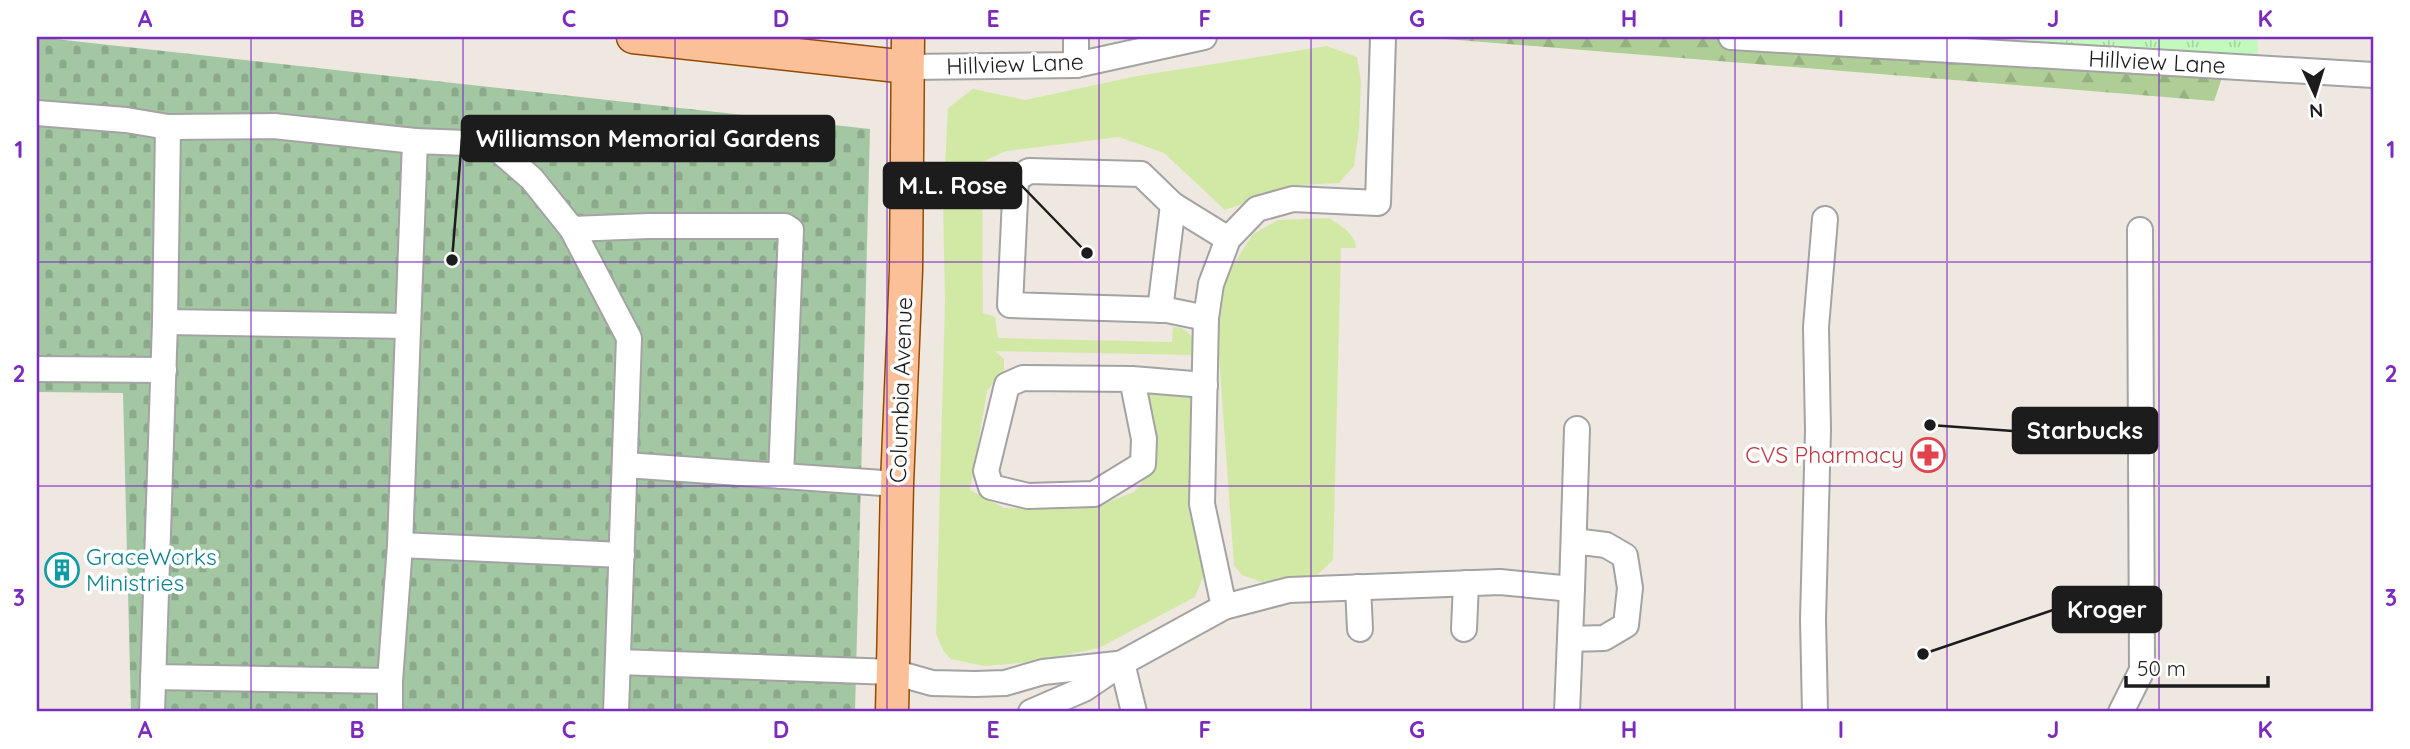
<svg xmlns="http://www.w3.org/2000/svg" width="2410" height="749" font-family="Quicksand,sans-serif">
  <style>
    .grass { fill: #d2e9a6 }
    .forest { fill: url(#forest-firs) }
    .cemetery { fill: url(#cemetery-stones) }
    .park { fill: url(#park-tufts) }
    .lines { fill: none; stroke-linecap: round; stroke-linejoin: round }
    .minor-casing { stroke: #a3a3a3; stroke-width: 28 }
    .major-casing { stroke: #944b00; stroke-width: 35 }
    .minor { stroke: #fff; stroke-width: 24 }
    .major { stroke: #fcc098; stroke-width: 32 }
    .grid { fill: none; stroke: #7b2cbf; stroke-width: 2; stroke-opacity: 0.55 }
    .labels { text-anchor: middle; stroke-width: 7; stroke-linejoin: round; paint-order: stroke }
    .street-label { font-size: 23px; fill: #1c1c1c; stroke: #fff }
    .health-label { font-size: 23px; fill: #be3a42; stroke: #fff; text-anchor: end }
    .culture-label { font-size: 23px; fill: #0d838f; stroke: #fff; text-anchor: start }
    .leader { fill: none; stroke: #1c1c1c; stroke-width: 2.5 }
    .callout-dot { fill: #1c1c1c; stroke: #fff; stroke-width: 2.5 }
    .callout { fill: #1c1c1c; stroke: #1c1c1c; stroke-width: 2.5 }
    .callout-label { font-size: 24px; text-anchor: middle; font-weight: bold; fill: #fff }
    .neatline { fill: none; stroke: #7b2cbf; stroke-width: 2.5 }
    .grid-label { font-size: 23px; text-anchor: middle; font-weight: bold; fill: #7b2cbf }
  </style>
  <defs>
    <pattern id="forest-firs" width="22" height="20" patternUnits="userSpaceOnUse" patternTransform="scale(1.75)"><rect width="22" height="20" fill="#afce96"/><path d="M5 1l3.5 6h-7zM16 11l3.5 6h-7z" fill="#96b081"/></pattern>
    <pattern id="cemetery-stones" width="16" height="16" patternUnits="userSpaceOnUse" patternTransform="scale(1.75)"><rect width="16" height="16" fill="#a3c7a2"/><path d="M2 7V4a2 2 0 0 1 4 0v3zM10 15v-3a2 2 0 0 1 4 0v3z" fill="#8caa8b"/></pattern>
    <pattern id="park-tufts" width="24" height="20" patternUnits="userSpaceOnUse" patternTransform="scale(1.75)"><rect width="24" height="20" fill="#c2fabd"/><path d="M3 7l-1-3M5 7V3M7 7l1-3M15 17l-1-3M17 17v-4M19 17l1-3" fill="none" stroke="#a6d6a2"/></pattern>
  </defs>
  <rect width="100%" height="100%" fill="#eee8e1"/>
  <!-- grass -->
  <g class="grass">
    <path d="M1327,46L1357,57L1361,81L1359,130L1354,166L1339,183L1301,185L1225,210L1164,153L1119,137L1006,151L982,162L983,313L995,317L998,338L1172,342L1173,327L1182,328L1193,337L1191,355L995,351L1004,359V371L987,391L970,490L1004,508L1067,509L1101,505L1134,492L1153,469L1144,394L1190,397L1194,406L1189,478L1204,575L1195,597L1099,648L1032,662L984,666L951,659L944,652L936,634L945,300L943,201L948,108L973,89L1025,100L1137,76Z"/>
    <path d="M1329,218C1340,225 1356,234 1356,248H1341L1333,560L1315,577L1262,582L1242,575L1234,565L1216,316L1226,276L1253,234L1278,220Z"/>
  </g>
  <!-- forest -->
  <path class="forest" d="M1445,37H2180L2234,43L2214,101L1445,39Z"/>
  <!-- cemetery -->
  <path class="cemetery" d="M37,37L870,129L855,712H131L123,393L37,392Z"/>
  <!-- park -->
  <path class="park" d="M1849,37H2258L2257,62Z"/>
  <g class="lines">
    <!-- minor casing -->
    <g class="minor-casing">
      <g id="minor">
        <path d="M1076,37V65"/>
        <path d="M1731,37L2373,75"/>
        <path d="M907,67L1076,65L1204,37"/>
        <path d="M37,113L126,120L168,127L274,126L415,141L492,144L532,179L572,229L629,338L616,712"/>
        <path d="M572,229L648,226H785L791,230L781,476"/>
        <path d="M1160,310L1173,205"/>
        <path d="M1206,318L1167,310L1010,305L1016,179L1029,171L1141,174L1173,205L1228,239"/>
        <path d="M165,322L408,326"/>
        <path d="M37,369L164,370"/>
        <path d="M1132,379L1144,439L1143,464L1094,494L1028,496L991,487L986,471L1007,385L1023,378L1132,379L1205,385"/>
        <path d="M625,465L897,484"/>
        <path d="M400,545L622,555"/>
        <path d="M1358,587L1360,629"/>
        <path d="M1572,589L1577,429"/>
        <path d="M1224,607L1202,504L1206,318L1211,284L1228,239L1257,209L1293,199L1378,203L1383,37"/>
        <path d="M1464,629L1466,583"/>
        <path d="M1570,639L1604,638L1626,625L1630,588L1625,556L1606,545L1574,541"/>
        <path d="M619,662L893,672L932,683L975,684L1005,683L1043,672L1117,664"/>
        <path d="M1122,663L1134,712"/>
        <path d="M153,677L390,681"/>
        <path d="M152,712L165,322L168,127"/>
        <path d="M390,712V681L400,545L415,141"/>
        <path d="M1031,712L1084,689L1122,663L1224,607L1289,590L1500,582L1572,589L1567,712"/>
        <path d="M1815,712L1813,619L1818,430L1816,327L1825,219"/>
        <path d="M2121,712L2142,670L2140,230"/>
      </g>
    </g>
    <!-- major casing -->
    <g class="major-casing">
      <g id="major">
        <path d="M633,37L907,67"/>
        <path d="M892,712L897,484L906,270L908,37"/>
      </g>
    </g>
    <!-- minor -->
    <use href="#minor" class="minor"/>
    <!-- major -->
    <use href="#major" class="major"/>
  </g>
  <!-- grid -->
  <path class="grid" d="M251,37V712M463,37V712M675,37V712M887,37V712M1099,37V712M1311,37V712M1523,37V712M1735,37V712M1947,37V712M2159,37V712M37,262H2373M37,486H2373"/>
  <!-- icons -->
  <defs>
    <g id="pharmacy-ring" transform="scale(1.75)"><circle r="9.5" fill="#fff" stroke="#e0444e" stroke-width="1.5"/><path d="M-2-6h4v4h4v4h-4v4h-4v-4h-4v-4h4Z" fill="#e0444e"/></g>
    <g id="building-ring" transform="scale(1.75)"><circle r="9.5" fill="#fff" stroke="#0f9aa8" stroke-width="1.5"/><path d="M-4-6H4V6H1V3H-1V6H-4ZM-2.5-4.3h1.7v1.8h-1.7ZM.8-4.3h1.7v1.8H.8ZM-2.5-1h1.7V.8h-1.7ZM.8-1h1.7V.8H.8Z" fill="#0f9aa8"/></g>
  </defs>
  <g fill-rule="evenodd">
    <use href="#pharmacy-ring" x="1928" y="455"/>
    <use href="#building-ring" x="62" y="570"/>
  </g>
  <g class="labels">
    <!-- street labels -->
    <g class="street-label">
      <text transform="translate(2157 62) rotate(3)" y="8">Hillview Lane</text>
      <text transform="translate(1015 64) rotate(-2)" y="8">Hillview Lane</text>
      <text transform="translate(901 390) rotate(-88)" y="8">Columbia Avenue</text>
    </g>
    <!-- health labels -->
    <g class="health-label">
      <text x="1904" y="463">CVS Pharmacy</text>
    </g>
    <!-- culture labels -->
    <g class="culture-label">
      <text x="86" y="565">GraceWorks<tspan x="86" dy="26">Ministries</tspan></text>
    </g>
  </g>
  <!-- callouts -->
  <path class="leader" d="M452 260L462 138M1087 253L1021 185M1930 425L2013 431M1923 654L2053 610"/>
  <g class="callout-dot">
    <circle cx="452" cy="260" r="7"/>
    <circle cx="1087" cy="253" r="7"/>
    <circle cx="1930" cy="425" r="7"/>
    <circle cx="1923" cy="654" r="7"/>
  </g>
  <g class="callout">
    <rect x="462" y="116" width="372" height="45" rx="7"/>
    <rect x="884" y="163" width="137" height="45" rx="7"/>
    <rect x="2013" y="408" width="144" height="45" rx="7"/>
    <rect x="2053" y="587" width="108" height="45" rx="7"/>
  </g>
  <g class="callout-label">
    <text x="648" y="147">Williamson Memorial Gardens</text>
    <text x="953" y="194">M.L. Rose</text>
    <text x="2085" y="439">Starbucks</text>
    <text x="2107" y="618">Kroger</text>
  </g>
  <!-- border -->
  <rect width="2410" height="749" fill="none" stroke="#ffffff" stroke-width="77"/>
  <!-- north arrow -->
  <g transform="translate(2315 94) rotate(176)" stroke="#ffffff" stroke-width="5" paint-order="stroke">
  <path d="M0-5L12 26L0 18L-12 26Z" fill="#1c1c1c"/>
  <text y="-10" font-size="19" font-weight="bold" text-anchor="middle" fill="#1c1c1c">N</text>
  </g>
  <!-- scale -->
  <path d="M2126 676v10h142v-10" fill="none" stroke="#1c1c1c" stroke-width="3.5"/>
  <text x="2137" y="676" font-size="21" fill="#1c1c1c" stroke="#ffffff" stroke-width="5" paint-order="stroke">50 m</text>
  <rect x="38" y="38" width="2334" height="672" class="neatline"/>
  <g class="grid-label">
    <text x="145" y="27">A</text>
    <text x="357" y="27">B</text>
    <text x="569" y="27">C</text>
    <text x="781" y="27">D</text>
    <text x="993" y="27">E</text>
    <text x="1205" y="27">F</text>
    <text x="1417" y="27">G</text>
    <text x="1629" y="27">H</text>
    <text x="1841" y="27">I</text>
    <text x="2053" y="27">J</text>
    <text x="2265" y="27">K</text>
    <text x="19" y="158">1</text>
    <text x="2391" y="158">1</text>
    <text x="19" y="382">2</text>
    <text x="2391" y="382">2</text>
    <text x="19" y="606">3</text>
    <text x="2391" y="606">3</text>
    <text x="145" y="738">A</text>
    <text x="357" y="738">B</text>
    <text x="569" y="738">C</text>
    <text x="781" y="738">D</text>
    <text x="993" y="738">E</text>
    <text x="1205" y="738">F</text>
    <text x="1417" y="738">G</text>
    <text x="1629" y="738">H</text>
    <text x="1841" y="738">I</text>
    <text x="2053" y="738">J</text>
    <text x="2265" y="738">K</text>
  </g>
</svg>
